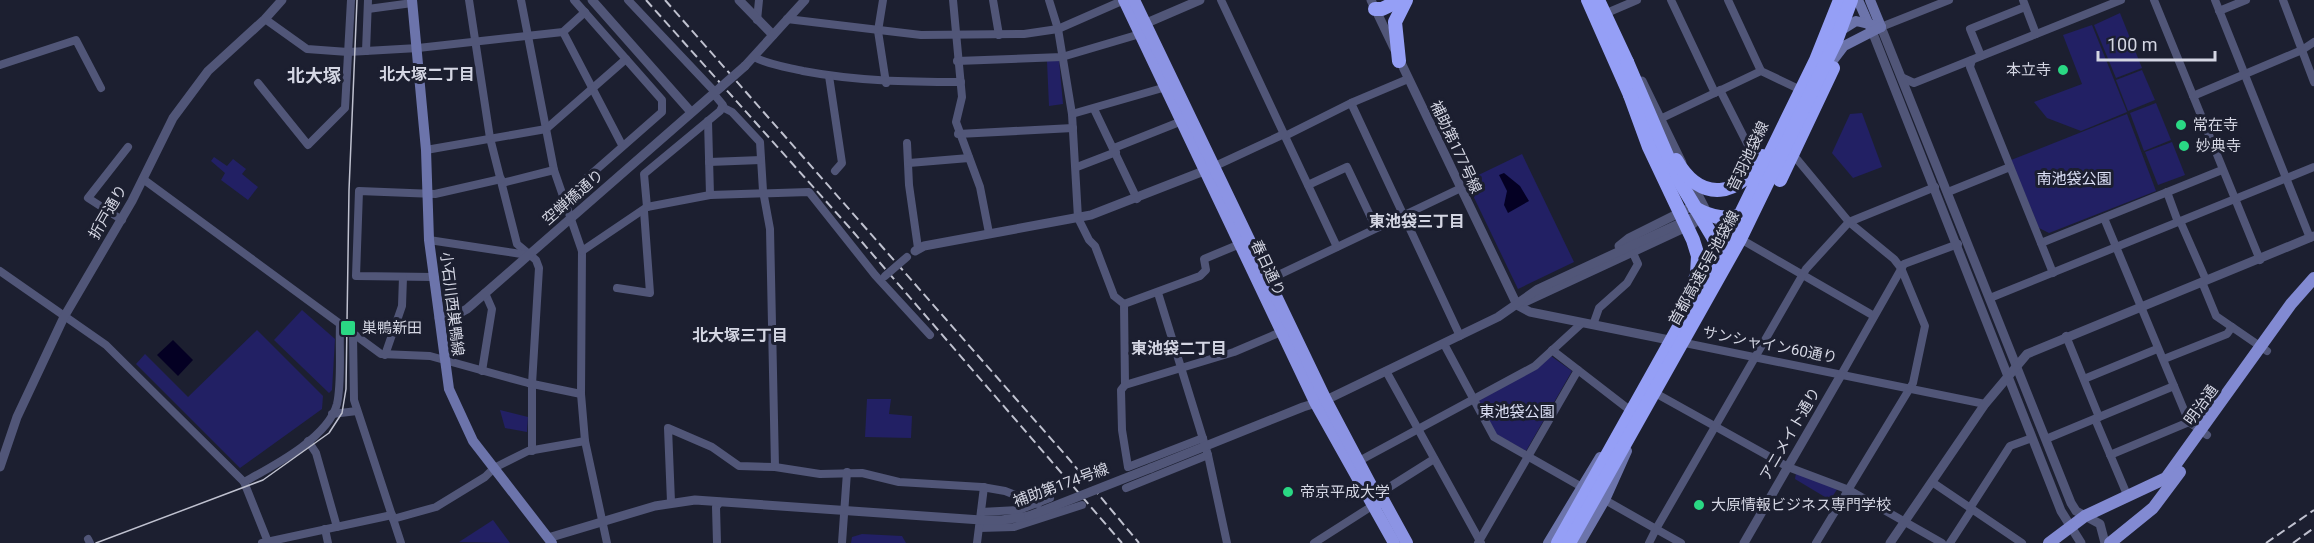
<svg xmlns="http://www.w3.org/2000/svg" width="2314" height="543" font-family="Roboto,'Noto Sans JP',sans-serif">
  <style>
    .green { fill: #222064 }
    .water { fill: #040023 }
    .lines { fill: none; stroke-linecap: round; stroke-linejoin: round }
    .minor { stroke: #515678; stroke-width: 8 }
    .tertiary { stroke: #515678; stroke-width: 9 }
    .secondary { stroke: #6c74ab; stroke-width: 10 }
    .primary { stroke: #828ad2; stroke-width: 12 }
    .trunk { stroke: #8c94e4; stroke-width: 12 }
    .motorway { stroke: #959ff6; stroke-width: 14 }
    .tram { stroke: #bfc1cf; stroke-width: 1.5 }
    .rail { stroke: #bfc1cf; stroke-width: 2; stroke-dasharray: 9 4.5; stroke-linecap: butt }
    .minor-bridge { stroke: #515678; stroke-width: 8 }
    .tertiary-bridge { stroke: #515678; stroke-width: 9 }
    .motorway-bridge { stroke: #959ff6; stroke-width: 14 }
    .poi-dot { fill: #2ad884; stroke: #1c1f30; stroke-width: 2 }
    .labels { text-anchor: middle; stroke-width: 6; stroke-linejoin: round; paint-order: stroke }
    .poi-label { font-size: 15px; fill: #d4d6e3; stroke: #1c1f30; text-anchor: start }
    .street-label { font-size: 15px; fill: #d4d6e3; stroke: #1c1f30 }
    .park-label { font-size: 15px; fill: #dde1f7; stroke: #1c1f30 }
    .neighbourhood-label { font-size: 16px; font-weight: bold; fill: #d4d6e3; stroke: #1c1f30 }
    .quarter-label { font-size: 18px; font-weight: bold; fill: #d4d6e3; stroke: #1c1f30 }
  </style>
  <rect width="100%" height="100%" fill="#1c1f30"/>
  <!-- green -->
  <g class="green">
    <path d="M2120,13L2142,68L2116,78L2094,25Z"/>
    <path d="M2092,25L2127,112L2081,131L2047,118L2034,102L2082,84L2063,35Z"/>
    <path d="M1059,60L1063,104L1049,106L1047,61Z"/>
    <path d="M2142,70L2155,100L2128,111L2116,80Z"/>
    <path d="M2156,103L2171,140L2144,151L2130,113Z"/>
    <path d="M1862,113L1882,167L1853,178L1832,153L1850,114Z"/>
    <path d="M2127,114L2156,191L2049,233L2039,228L2011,160Z"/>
    <path d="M2172,142L2185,175L2158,185L2145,152Z"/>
    <path d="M1522,154L1574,262L1518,289L1466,181Z"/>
    <path d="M214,157L227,166L233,159L246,169L242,174L258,187L248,200L221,180L225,173L211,161Z"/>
    <path d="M302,310L335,339L332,390L329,393L274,340Z"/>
    <path d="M257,330L323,396L322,409L240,468L136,364L145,354L188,397Z"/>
    <path d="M1551,356L1572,371L1526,451L1496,434L1478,399L1537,369Z"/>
    <path d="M867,399H891L889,414L912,416L911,438L865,437Z"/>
    <path d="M500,410L528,417L527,432L505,428Z"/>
    <path d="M1796,473L1838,488L1830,500L1795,479Z"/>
    <path d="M493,520L510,543L459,542Z"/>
    <path d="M862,534L902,536L906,543H851L852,537Z"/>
  </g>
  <!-- water -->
  <g class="water">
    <path d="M1504,173L1520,186L1529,201L1508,213L1504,205L1507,191L1499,175Z"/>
    <path d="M173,340L193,360L178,376L157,355Z"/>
  </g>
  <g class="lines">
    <!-- minor -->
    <g class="minor">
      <path d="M469,0L490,138L517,244L536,260L539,268L532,384V451"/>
      <path d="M521,0L554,170L582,251L581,394L585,441L607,543"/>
      <path d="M628,0L715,92"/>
      <path d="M883,0L878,31L886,83"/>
      <path d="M953,0L962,97L956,122L980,187L989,233"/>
      <path d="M993,0L999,35"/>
      <path d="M1049,0L1058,29L1072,114L1078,218L1089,240L1095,246L1114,296L1124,304L1125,385L1121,390L1122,430L1128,467L1203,438"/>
      <path d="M1221,0L1337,247"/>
      <path d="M1671,0L1715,93"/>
      <path d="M1728,0L1761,71L1803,91"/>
      <path d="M2023,0L2036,34"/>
      <path d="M2154,0L2260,260"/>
      <path d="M2215,0L2310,238"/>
      <path d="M2283,0L2314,82"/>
      <path d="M368,9L412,3"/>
      <path d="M2219,11L2246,0"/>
      <path d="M1609,12L1637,0"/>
      <path d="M265,19L307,49L348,52L418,48L563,32L585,12"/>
      <path d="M787,19L921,35L1024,34L1058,29L1124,0"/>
      <path d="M757,20L759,0"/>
      <path d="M1881,27L1949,0"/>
      <path d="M563,32L622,145"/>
      <path d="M366,51L368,0"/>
      <path d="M1981,56L1970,29L2025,7"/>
      <path d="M754,57C769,65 786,67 803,71C856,81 907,82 961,82"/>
      <path d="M1972,60L1970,67L2053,273"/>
      <path d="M957,61L1062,57L1140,34"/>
      <path d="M0,65L76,40L101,88"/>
      <path d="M829,76L842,163L835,171"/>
      <path d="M1901,77L1914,83L2121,0"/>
      <path d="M258,83L308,145L345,108L351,0"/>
      <path d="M1720,90L1757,163"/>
      <path d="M2193,96L2302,50L2314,42"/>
      <path d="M1351,103L1460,336"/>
      <path d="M722,107L732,112L760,142L763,191L770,229L775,467"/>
      <path d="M1094,109L1137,199"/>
      <path d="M1072,114L1166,87"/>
      <path d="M1660,119L1761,71"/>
      <path d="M708,121L710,195"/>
      <path d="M958,134L1073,128"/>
      <path d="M1285,136L1351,103L1408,79"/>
      <path d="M907,143L909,185L918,248"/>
      <path d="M1114,148L1182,121"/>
      <path d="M426,150L546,129L626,59"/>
      <path d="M1791,152L1849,222L1894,259L1901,268L1925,326L1913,383L1816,543"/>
      <path d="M709,162L761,160"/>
      <path d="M909,163L969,158"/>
      <path d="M1077,167L1116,152"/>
      <path d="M1213,167L1284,134"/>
      <path d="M143,179L381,354L430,356L528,383L581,394"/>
      <path d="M502,183L554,170"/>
      <path d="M1308,185L1347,167L1376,228"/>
      <path d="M1948,192L2010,167"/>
      <path d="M2167,192L2178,222"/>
      <path d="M564,198L662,112V100L574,0"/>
      <path d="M647,207L644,174L720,111L723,105L713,93"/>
      <path d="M2104,218L2189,422L2207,435"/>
      <path d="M122,220L88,198L128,147"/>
      <path d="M2180,221L2206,280"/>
      <path d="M429,240L528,255"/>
      <path d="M1744,241L1874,316"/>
      <path d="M2041,243L2222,170"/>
      <path d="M582,251L647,207L710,195L809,192L875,275L930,335"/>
      <path d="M0,271L106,345L244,482L268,542"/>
      <path d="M433,277L356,276L359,191L435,194L501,179"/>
      <path d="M1268,280L1459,189"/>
      <path d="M2202,282L2216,316L2267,351"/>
      <path d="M617,288L650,293L644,211"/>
      <path d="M1990,298L2314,167"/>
      <path d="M1124,304L1200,276L1206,270L1204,259L1240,244"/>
      <path d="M1593,325L1599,308L1627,283L1638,264L1633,253"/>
      <path d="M353,335L354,400L401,543"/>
      <path d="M2066,336L2099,417"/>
      <path d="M1685,343L1985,404"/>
      <path d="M1444,344L1494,437L1580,486"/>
      <path d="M1552,350L1631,411"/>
      <path d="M385,355L402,306L403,277"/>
      <path d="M2164,359L2227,334L2232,327"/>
      <path d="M482,371L492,309L485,293"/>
      <path d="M1386,371L1481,543"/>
      <path d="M1841,375L1904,264L1958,244"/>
      <path d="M2084,379L2157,349"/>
      <path d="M1125,385L1234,352L1281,332"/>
      <path d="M1657,394L1788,467L1849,490L1942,543"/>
      <path d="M332,414L357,411"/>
      <path d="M2095,419L2128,497"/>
      <path d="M2046,439L2174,386"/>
      <path d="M308,441L316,453L337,527"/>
      <path d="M1208,455L1227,543"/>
      <path d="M2110,455L2189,422"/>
      <path d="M1359,461L1535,366L1582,323"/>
      <path d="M244,482C273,466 328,438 337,404C342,382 339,348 340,325"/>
      <path d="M1932,482L2022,543"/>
      <path d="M1126,488L1208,455L1158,293"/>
      <path d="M1380,493L1434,459"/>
      <path d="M1605,500L1656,529L1806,269L1849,222L1935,187"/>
      <path d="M671,502L668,428L712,447L739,466L775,467L820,474L862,473L899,482L982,487L1005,491L1038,504"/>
      <path d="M1970,508L2010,446L2032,438"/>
      <path d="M981,512L1019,510L1050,498"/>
      <path d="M393,519L436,507L485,477L494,468L528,451L585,441"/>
      <path d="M979,528L1014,527L1082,505"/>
      <path d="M325,529L328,543"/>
      <path d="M88,539L90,543"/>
      <path d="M262,543L392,515"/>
      <path d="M717,543L716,507L720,502"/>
      <path d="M842,543L847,472"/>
      <path d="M977,543L984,487"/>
      <path d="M1314,543L1369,508"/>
      <path d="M1478,543L1578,370"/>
      <path d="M1649,543L1656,529L1681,543"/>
      <path d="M1950,543L1972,509"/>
    </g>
    <!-- tertiary -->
    <g class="tertiary">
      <path d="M592,0L691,112"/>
      <path d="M739,0L773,35"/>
      <path d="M1371,0L1517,305L1530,312L1674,341"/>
      <path d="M1142,25L1200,0"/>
      <path d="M1881,27L2071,503L2076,511L2100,524L2105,543"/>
      <path d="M1872,31L2061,511L2081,543"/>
      <path d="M745,66L805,0"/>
      <path d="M1642,81L1682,163"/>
      <path d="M1691,181L1707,212L1734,234"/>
      <path d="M1619,246L1629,238L1699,203"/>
      <path d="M915,251L924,246L1091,215L1209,169"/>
      <path d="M1525,302L1693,224L1703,215"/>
      <path d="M439,318L456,315L467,309L721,87"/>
      <path d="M0,467L17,417L64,317L132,201L173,118L208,71L265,19L282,0"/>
      <path d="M1151,468L1303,407L1326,400L1498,317L1538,289L1702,213"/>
      <path d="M548,538L655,506L695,500L981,520H1002L1029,516"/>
      <path d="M1744,543L1841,375"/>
      <path d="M1890,543L1985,404L2027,354L2314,236"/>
    </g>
    <!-- secondary -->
    <g class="secondary">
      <path d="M412,0L426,150L429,240L449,389L473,441L552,543"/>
      <path d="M1858,0L1869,25"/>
      <path d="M1870,0L1881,27"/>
      <path d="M1840,31L1856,21L1881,27"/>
      <path d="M1831,63L1844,46L1881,27"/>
      <path d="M1548,543L1600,457"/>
      <path d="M1580,543L1605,500L1627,451"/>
    </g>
    <!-- primary -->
    <g class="primary">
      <path d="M2049,543L2085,516L2166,478L2291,304L2314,278"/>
      <path d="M2110,543L2153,508L2180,472"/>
    </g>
    <!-- trunk -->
    <g class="trunk">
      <path d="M1124,0L1315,402L1394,543"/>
      <path d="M1134,0L1326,400L1380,502"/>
      <path d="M1379,492L1407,543"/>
    </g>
    <!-- motorway -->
    <g class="motorway">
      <path d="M1588,0L1630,95"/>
      <path d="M1598,0L1627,62"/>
      <path d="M1375,9H1382L1401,0"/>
      <path d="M1399,61L1395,22L1406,0"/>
    </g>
    <!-- tram -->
    <path class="tram" d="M96,543L263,480L329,433L342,413L346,389L349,190L357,0"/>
    <!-- rail -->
    <g class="rail">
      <path d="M646,0L849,227L1122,543"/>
      <path d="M665,0L1068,458L1139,543"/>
      <path d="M2266,543L2314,510"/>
      <path d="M2293,543L2314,528"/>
    </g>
    <!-- minor-bridge -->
    <path class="minor-bridge" d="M885,276L907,257"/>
    <!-- tertiary-bridge -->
    <g class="tertiary-bridge">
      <path d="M721,87L745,66"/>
      <path d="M1029,516L1151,468"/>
    </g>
    <!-- motorway-bridge -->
    <g class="motorway-bridge">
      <path d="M1627,62L1674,172L1717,244L1722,260"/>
      <path d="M1630,95L1649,147L1693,240L1698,256L1697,274L1689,297"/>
      <path d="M1676,160C1701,204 1740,197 1762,156"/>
      <path d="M1780,180L1833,68"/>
      <path d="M1695,208C1712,218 1727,220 1745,214"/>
      <path d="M1558,543L1731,234L1816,60L1840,0"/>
      <path d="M1569,543L1740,239L1836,41L1851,0"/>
    </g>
  </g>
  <!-- markers -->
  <g class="poi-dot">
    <circle cx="2063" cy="70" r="6"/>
    <circle cx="2181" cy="125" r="6"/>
    <circle cx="2184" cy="146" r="6"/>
    <rect x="340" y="320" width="16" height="16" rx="3"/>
    <circle cx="1288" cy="492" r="6"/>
    <circle cx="1699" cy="505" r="6"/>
  </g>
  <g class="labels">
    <!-- poi labels -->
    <g class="poi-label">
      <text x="2051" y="75" text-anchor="end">本立寺</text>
      <text x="2193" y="130">常在寺</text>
      <text x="2196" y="151">妙典寺</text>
      <text x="362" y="333">巣鴨新田</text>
      <text x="1300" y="497">帝京平成大学</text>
      <text x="1711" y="510">大原情報ビジネス専門学校</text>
    </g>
    <!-- street labels -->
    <g class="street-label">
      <text transform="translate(1456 147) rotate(65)" y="5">補助第177号線</text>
      <text transform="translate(1748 156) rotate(-64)" y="5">音羽池袋線</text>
      <text transform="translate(573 197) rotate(-41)" y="5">空蝉橋通り</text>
      <text transform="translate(108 212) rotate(-60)" y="5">折戸通り</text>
      <text transform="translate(1268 268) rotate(65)" y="5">春日通り</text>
      <text transform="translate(1704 268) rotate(-61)" y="5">首都高速5号池袋線</text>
      <text transform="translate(452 304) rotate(83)" y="5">小石川西巣鴨線</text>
      <text transform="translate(1770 345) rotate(11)" y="5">サンシャイン60通り</text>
      <text transform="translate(2201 405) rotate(-54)" y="5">明治通</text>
      <text transform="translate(1790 434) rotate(-60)" y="5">アニメイト通り</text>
      <text transform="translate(1061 485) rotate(-20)" y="5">補助第174号線</text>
    </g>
    <!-- park labels -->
    <g class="park-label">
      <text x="2074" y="184">南池袋公園</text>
      <text x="1517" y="417">東池袋公園</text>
    </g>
    <!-- neighbourhood labels -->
    <g class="neighbourhood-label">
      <text x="427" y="80">北大塚二丁目</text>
      <text x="1417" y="227">東池袋三丁目</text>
      <text x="740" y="341">北大塚三丁目</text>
      <text x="1179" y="354">東池袋二丁目</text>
    </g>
    <!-- quarter labels -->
    <g class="quarter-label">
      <text x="314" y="82">北大塚</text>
    </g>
  </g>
  <!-- scale -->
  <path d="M2098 51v9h117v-9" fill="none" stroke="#d4d6e3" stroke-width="3"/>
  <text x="2107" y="51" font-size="18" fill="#d4d6e3" stroke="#1c1f30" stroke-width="4.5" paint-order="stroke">100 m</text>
</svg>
